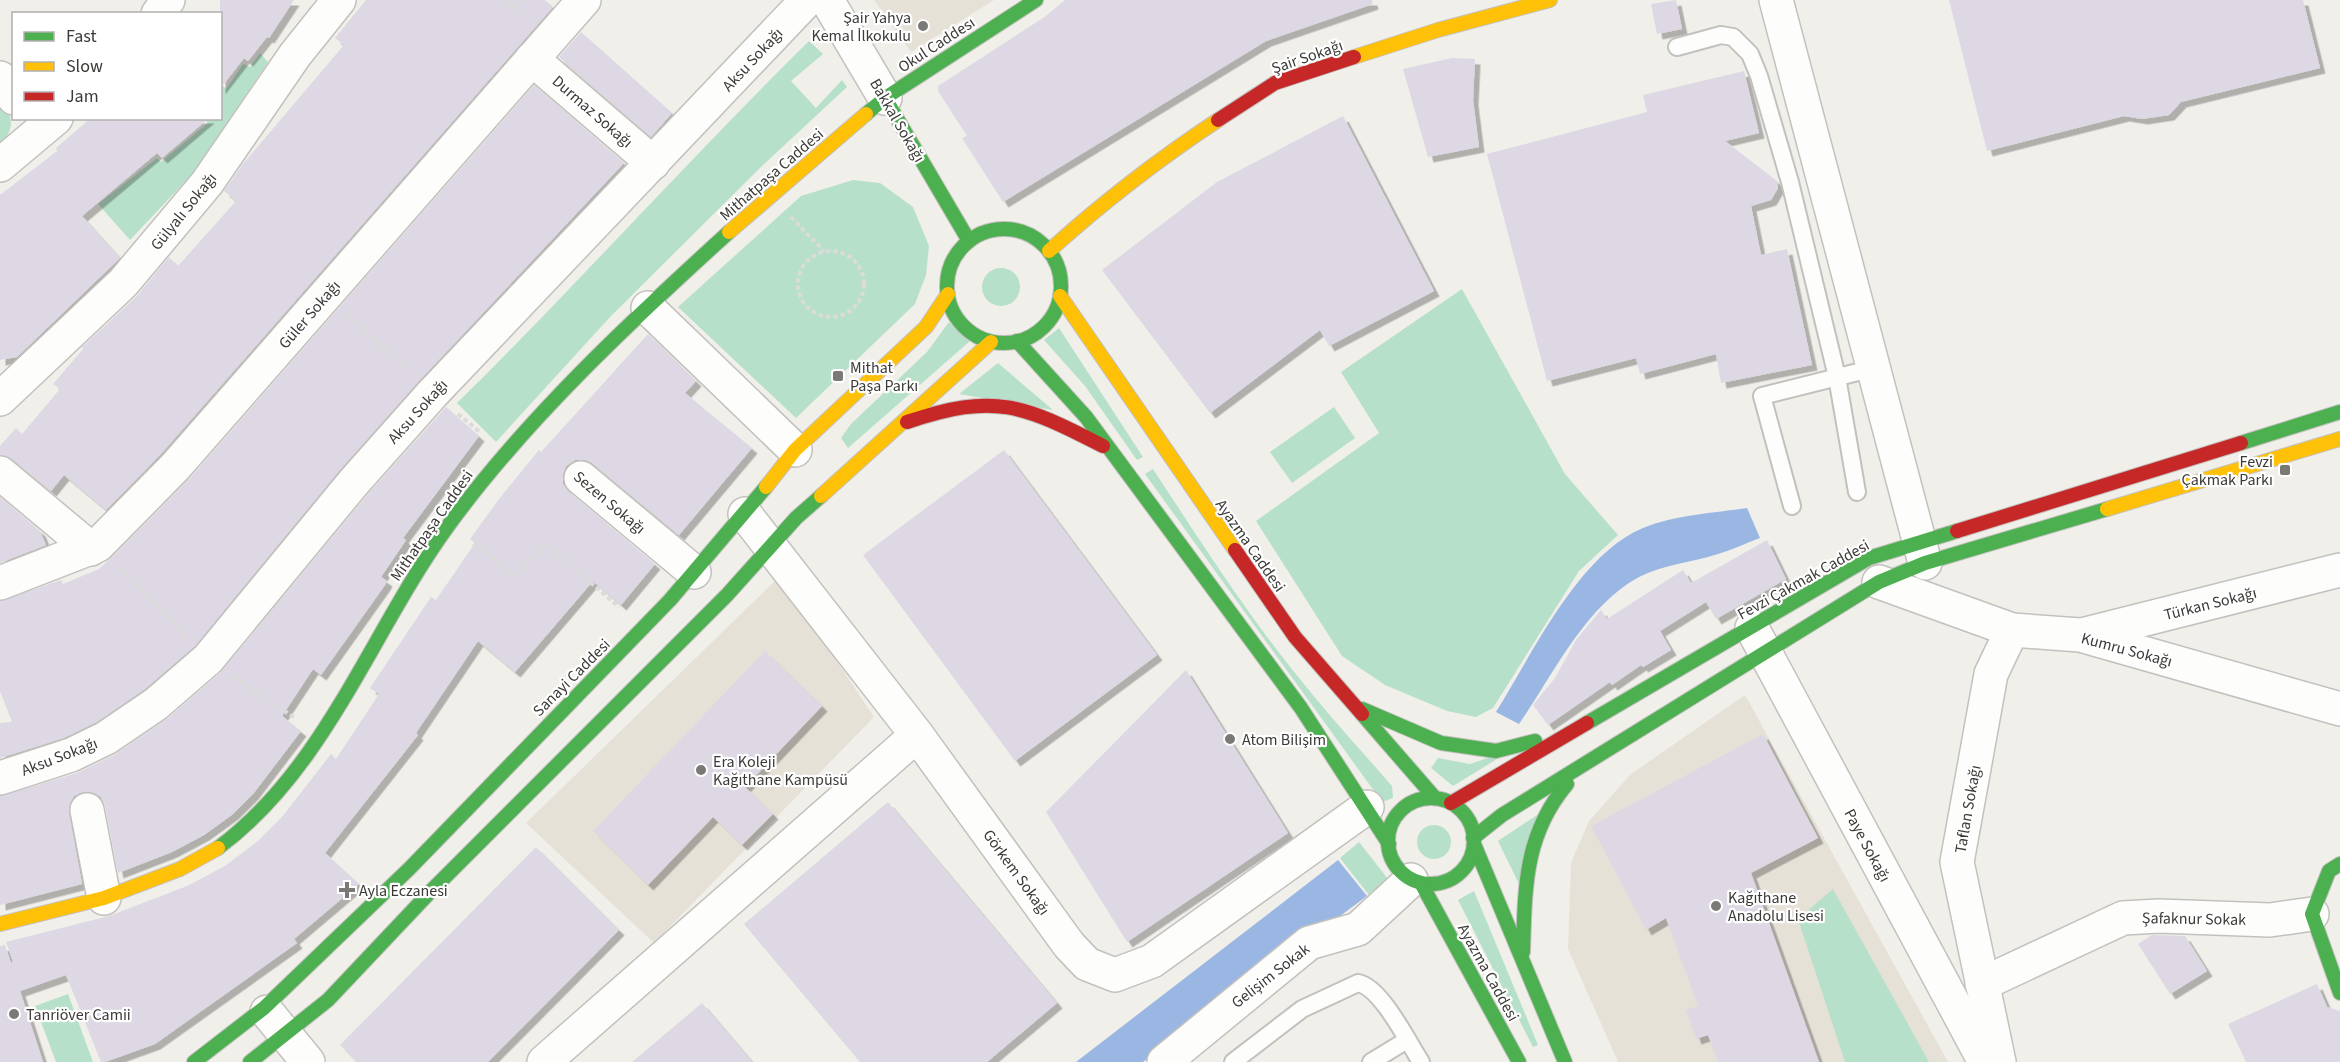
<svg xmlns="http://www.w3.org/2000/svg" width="2340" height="1062" font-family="'Source Sans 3',sans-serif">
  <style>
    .built { fill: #e5e1d7 }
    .green { fill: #b7e0ca }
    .water { fill: #9ab6e3 }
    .building { fill: #ddd8e4; filter: url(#shadow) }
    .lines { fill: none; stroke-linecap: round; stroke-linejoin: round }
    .lane-casing { stroke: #c3c1be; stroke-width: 20 }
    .street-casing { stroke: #c3c1be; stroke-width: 36 }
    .fast-casing { stroke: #c3c1be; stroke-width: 16 }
    .slow-casing { stroke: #c3c1be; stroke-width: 16 }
    .jam-casing { stroke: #c3c1be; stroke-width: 16 }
    .path { stroke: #dcdbd9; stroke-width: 4; stroke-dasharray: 4.5 3; stroke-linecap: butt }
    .lane { stroke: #fdfdfc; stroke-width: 16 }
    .street { stroke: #fdfdfc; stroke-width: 33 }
    .fast { stroke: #4caf50; stroke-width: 14 }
    .slow { stroke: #ffc107; stroke-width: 14 }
    .jam { stroke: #c62828; stroke-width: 14 }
    .poi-dot { fill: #7b7976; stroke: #fff; stroke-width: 2 }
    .labels { text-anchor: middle; stroke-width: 4.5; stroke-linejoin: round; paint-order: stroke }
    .poi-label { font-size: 16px; fill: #3c3a37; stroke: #fff; text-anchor: start }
    .street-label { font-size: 16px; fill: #3c3a37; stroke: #fff }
  </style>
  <defs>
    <filter id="shadow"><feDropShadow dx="5.5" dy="5.5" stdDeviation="0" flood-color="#0004"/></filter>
  </defs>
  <rect width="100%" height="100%" fill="#f1efea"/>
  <!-- built -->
  <g class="built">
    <path d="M874,0H994L911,52Z"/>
    <path d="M780,576L874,717L654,943L526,823Z"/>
    <path d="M1745,695L1948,1062H1618L1568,949L1571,863L1589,821L1631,774Z"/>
  </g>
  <!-- green -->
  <g class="green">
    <path d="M809,41L823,54L791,81L816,108L842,80L847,87L762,166L611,316L496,442L457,403C577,285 689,159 809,41Z"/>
    <path d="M260,53L268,62L197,169L130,240L98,204L157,158L161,162L208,123L204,119L220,118L221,84L226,89L243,64L250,67Z"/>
    <path d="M0,105C17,116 12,133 0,145Z"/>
    <path d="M853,180L880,183L913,207L929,246L926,275L915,304L796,418L678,307L801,196Z"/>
    <circle cx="1001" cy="287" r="19"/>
    <path d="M1462,289L1565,474L1618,535L1579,571L1493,708L1476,717L1447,711L1385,685L1342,656L1256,521L1379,433L1341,372Z"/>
    <path d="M949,322L970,341L848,448L841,438L851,424L927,352Z"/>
    <path d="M1059,328L1143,457L1137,460L1085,386L1044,340Z"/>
    <path d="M998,363L1053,410L959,394Z"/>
    <path d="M1334,407L1355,438L1292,483L1270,452Z"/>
    <path d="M1153,469C1197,536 1241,605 1291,668C1323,709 1358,747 1392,786L1393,798L1382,802L1145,474Z"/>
    <path d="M1496,755L1502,756L1453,786L1431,768L1438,758L1470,764Z"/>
    <path d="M1540,813L1520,886L1498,841Z"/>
    <circle cx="1434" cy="842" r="17"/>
    <path d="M1359,842L1388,879L1369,895L1340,858Z"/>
    <path d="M1833,889L1929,1062H1845L1798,919Z"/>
    <path d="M1474,891L1538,1045L1533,1047L1458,900Z"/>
    <path d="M68,994L93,1062H56L35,1006Z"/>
  </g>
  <!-- water -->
  <g class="water">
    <path d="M1747,508L1760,538C1746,543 1732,550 1718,554C1691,563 1664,564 1639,577C1585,606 1553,675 1519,724L1496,712C1533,653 1578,555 1643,528C1675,515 1714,513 1747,508Z"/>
    <path d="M1338,860L1367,896L1143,1062H1076Z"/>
  </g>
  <!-- building -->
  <g class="building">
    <path d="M220,0H294L269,38L267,37L248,61L244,58L220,89Z"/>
    <path d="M366,0H545L553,7L161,454L106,510L64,475L51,491L12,459L0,455V446L16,428L22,434L60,389L53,384L84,348H81L136,297L169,257L178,266L236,201L224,191L243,164L344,45L335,38Z"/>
    <path d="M1065,0H1372L1373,4L1266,41L1003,202L962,138L967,136L938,91V86L1046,16Z"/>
    <path d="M1676,0L1682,29L1657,34L1651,4Z"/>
    <path d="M1949,0H2303L2320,68L2181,102L2169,115L2142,119L2124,116L1987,151Z"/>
    <path d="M581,32L672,113L651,137L559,57Z"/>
    <path d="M1452,58L1475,59L1473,100L1479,147L1428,157L1403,69Z"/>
    <path d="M1744,71L1759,133L1725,141L1777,181L1778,188L1771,200L1751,206L1761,255L1787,249L1812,365L1721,383L1716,354L1640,374L1636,358L1547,381L1487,154L1647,112L1643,95Z"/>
    <path d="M534,85L624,163L419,381L339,471L195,646L145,689L97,722L64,738L0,758V723L12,722L0,691V601L61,580L63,584L99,569L111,558L189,479Z"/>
    <path d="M1343,116L1434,291L1329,346L1320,330L1210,413L1102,270L1217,182Z"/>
    <path d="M91,118H209L162,158L157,153L82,216L120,258L17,357L0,360V195L57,151L56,148Z"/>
    <path d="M648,334L696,381L685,393L752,448L679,535L592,463L585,460H575L566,466L563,474V484L569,492L655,564L621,605L593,581L515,672L478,641L416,733L418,735L325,853L359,884L294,939L297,943L155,1044L105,1062H101L66,975L20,991L43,1062H0V946L5,945L11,963L13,962L6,942L109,916L187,886L225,866L258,841L282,817L331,754L336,759L379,694L370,688L431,597L436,600L475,543L470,539L499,499L539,450L541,452Z"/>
    <path d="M446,407L479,436L403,538L406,540L381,577L387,581L385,585L321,675L313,669L282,716L301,731L253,794L233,814L204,835L172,852L118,873L105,806L101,797L94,793L83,792L74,796L70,803L69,813L82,884L0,905V796L77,773L114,755L168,718L220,673L367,495Z"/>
    <path d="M1004,450L1157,655L1015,761L863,555Z"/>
    <path d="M0,497L40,531L46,545L0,563Z"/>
    <path d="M1767,540L1786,579L1716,619L1706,602L1660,631L1671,650L1643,667L1641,665L1612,685L1610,682L1548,725L1533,705L1555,678L1576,640L1601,610L1607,619L1683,570L1691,583Z"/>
    <path d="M765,651L822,706L745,787L773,814L742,845L713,817L648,885L593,831Z"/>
    <path d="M1186,670L1288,833L1127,942L1046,812Z"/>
    <path d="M1763,734L1818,838L1751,873L1819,1062H1718L1708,1035L1696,1039L1686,1010L1698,1006L1666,918L1646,930L1591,826Z"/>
    <path d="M888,802L1057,1003L987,1062H860L744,924Z"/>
    <path d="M536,847L619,930L488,1062H357L340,1045Z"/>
    <path d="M2152,935L2185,936L2207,971L2170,994L2138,944Z"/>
    <path d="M2317,984L2327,1007L2340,1011V1062H2246L2228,1024Z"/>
    <path d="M702,1003L752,1062H632Z"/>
  </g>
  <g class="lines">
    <!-- lane casing -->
    <g class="lane-casing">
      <g id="lane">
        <path d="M1677,47L1721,35L1733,37L1750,54L1759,76L1790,182L1837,377L1857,492"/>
        <path d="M1792,506L1762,396L1874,368"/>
        <path d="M1233,1062L1302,1009L1358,983C1381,987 1408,1042 1421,1062"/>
        <path d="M1371,1062L1407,1040"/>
      </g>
    </g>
    <!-- street casing -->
    <g class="street-casing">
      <g id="street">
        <path d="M827,0L885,98"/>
        <path d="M1776,0L1925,563"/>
        <path d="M158,14L168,0"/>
        <path d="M532,59L653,163"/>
        <path d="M0,78L14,98"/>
        <path d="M0,165L56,118"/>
        <path d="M648,308L795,450"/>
        <path d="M0,399L123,283L207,183L295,55L339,0"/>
        <path d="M0,473L91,549"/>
        <path d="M581,478L694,572"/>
        <path d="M745,514L917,735L1069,945L1087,964L1115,975L1152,961L1367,807"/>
        <path d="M1879,582L2012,630L2080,635L2340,709"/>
        <path d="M0,583L98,545L175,467L584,0"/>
        <path d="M1752,628L1985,1062"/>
        <path d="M2082,635L2340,570"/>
        <path d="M0,778L71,755L106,738L156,704L208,659L353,483L433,393L807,0"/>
        <path d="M87,810L104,898"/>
        <path d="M1982,984L2123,918L2159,916L2270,920L2312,914"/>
        <path d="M267,1012L308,1062"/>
        <path d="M544,1062L917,735"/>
        <path d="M1164,1062L1309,943L1358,929L1411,880"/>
        <path d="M1999,1062L1957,862L1991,674L2012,630"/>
      </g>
    </g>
    <!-- fast casing -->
    <g class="fast-casing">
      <g id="fast">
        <path d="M885,98L969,241"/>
        <path d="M866,114L885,98L1036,0"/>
        <circle cx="1004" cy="286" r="57"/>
        <path d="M1017,341L1086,417L1301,708L1389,844"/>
        <path d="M2241,443L2340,412"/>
        <path d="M1362,709L1441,743L1496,751L1535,741"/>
        <path d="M1362,714L1435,798"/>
        <path d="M1587,723L1869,558L1957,531"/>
        <circle cx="1431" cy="841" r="43"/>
        <path d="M1473,838L1502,815L1879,582L1925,563L2107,509"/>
        <path d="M1474,844L1565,1062"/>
        <path d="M218,848C326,768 371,632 448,526C525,420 631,321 729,232"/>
        <path d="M2340,864L2329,871L2312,914L2340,993"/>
        <path d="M1421,883L1519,1062"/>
        <path d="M1523,952C1525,888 1524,835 1567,784"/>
        <path d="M194,1062L264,1008L409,869L670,600L766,487"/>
        <path d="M250,1062L328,1000L432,890L727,595L796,518L821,496"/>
      </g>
    </g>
    <!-- slow casing -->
    <g class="slow-casing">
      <g id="slow">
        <path d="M1354,57L1438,30L1550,0"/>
        <path d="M729,232L866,114"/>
        <path d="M1049,251C1102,203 1159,159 1218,120"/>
        <path d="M1060,296L1235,550"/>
        <path d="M766,487L795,450L926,327L948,294"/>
        <path d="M821,496L991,342"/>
        <path d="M2107,509L2340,439"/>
        <path d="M0,924L104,898L180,869L218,848"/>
      </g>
    </g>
    <!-- jam casing -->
    <g class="jam-casing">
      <g id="jam">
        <path d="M1218,120L1275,83L1354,57"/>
        <path d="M907,422C995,392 1023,405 1103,446"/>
        <path d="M1957,531L2241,443"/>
        <path d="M1235,550L1295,637L1362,714"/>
        <path d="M1451,803L1587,723"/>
      </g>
    </g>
    <!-- path -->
    <g class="path">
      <path d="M506,0L527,18"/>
      <path d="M791,217L824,251"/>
      <circle cx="831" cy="284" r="33"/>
      <path d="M348,315L409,371"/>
      <path d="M458,414L480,432"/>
      <path d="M473,544L516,576L545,543L619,607"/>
      <path d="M120,567L185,635"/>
      <path d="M234,677L295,718"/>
    </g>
    <!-- lane -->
    <use href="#lane" class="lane"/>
    <!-- street -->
    <use href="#street" class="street"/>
    <!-- fast -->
    <use href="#fast" class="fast"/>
    <!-- slow -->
    <use href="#slow" class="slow"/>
    <!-- jam -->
    <use href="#jam" class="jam"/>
  </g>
  <!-- markers -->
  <g class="poi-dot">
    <circle cx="923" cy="26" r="6"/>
    <rect x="832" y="370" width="12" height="12" rx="3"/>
    <rect x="2279" y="464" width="12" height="12" rx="3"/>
    <circle cx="1230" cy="739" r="6"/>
    <circle cx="701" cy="770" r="6"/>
    <path d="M344 881h6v6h6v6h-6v6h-6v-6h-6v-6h6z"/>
    <circle cx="1716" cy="906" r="6"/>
    <circle cx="14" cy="1014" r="6"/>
  </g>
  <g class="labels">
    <!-- poi labels -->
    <g class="poi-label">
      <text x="911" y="23" text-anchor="end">Şair Yahya<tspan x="911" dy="18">Kemal İlkokulu</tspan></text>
      <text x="850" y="373">Mithat<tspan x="850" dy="18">Paşa Parkı</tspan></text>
      <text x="2273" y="467" text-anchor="end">Fevzi<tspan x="2273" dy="18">Çakmak Parkı</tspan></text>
      <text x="1242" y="745">Atom Bilişim</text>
      <text x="713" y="767">Era Koleji<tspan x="713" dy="18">Kağıthane Kampüsü</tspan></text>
      <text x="359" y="896">Ayla Eczanesi</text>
      <text x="1728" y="903">Kağıthane<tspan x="1728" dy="18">Anadolu Lisesi</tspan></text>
      <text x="26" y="1020">Tanriöver Camii</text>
    </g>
    <!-- street labels -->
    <g class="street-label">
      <text transform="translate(936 44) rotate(-33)" y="6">Okul Caddesı</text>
      <text transform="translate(1307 56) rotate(-19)" y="6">Şair Sokağı</text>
      <text transform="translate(752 59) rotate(-47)" y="6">Aksu Sokağı</text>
      <text transform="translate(593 111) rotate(41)" y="6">Durmaz Sokağı</text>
      <text transform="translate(898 120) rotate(60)" y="6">Bakkal Sokağı</text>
      <text transform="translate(771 174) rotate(-41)" y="6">Mithatpaşa Caddesi</text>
      <text transform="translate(183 211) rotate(-51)" y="6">Gülyalı Sokağı</text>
      <text transform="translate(309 314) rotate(-49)" y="6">Güler Sokağı</text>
      <text transform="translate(417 411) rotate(-48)" y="6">Aksu Sokağı</text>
      <text transform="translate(610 502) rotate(40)" y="6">Sezen Sokağı</text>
      <text transform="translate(431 525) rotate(-55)" y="6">Mithatpaşa Caddesi</text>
      <text transform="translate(1251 545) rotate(55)" y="6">Ayazma Caddesi</text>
      <text transform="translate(1803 579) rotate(-29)" y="6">Fevzi Çakmak Caddesi</text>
      <text transform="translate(2210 603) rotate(-14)" y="6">Türkan Sokağı</text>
      <text transform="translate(2127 649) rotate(15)" y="6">Kumru Sokağı</text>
      <text transform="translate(571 677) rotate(-45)" y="6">Sanayi Caddesi</text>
      <text transform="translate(59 756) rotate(-21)" y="6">Aksu Sokağı</text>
      <text transform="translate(1967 809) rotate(-80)" y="6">Taflan Sokağı</text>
      <text transform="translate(1868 845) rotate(62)" y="6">Paye Sokağı</text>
      <text transform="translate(1017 872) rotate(54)" y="6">Görkem Sokağı</text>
      <text transform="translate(2194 918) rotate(1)" y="6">Şafaknur Sokak</text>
      <text transform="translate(1489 972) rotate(61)" y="6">Ayazma Caddesi</text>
      <text transform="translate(1270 975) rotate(-38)" y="6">Gelişim Sokak</text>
    </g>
  </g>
  <!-- legend -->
  <rect x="12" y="12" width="210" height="108" fill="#ffffff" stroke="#b1b0af" stroke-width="1.5"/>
  <rect x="24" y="32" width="30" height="9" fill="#4caf50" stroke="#b1b0af" stroke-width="1.5"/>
  <text x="66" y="42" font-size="18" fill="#3c3a37">Fast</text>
  <rect x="24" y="62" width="30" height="9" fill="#ffc107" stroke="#b1b0af" stroke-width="1.5"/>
  <text x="66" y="72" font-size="18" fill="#3c3a37">Slow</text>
  <rect x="24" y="92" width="30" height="9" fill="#c62828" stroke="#b1b0af" stroke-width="1.5"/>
  <text x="66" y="102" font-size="18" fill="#3c3a37">Jam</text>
</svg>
